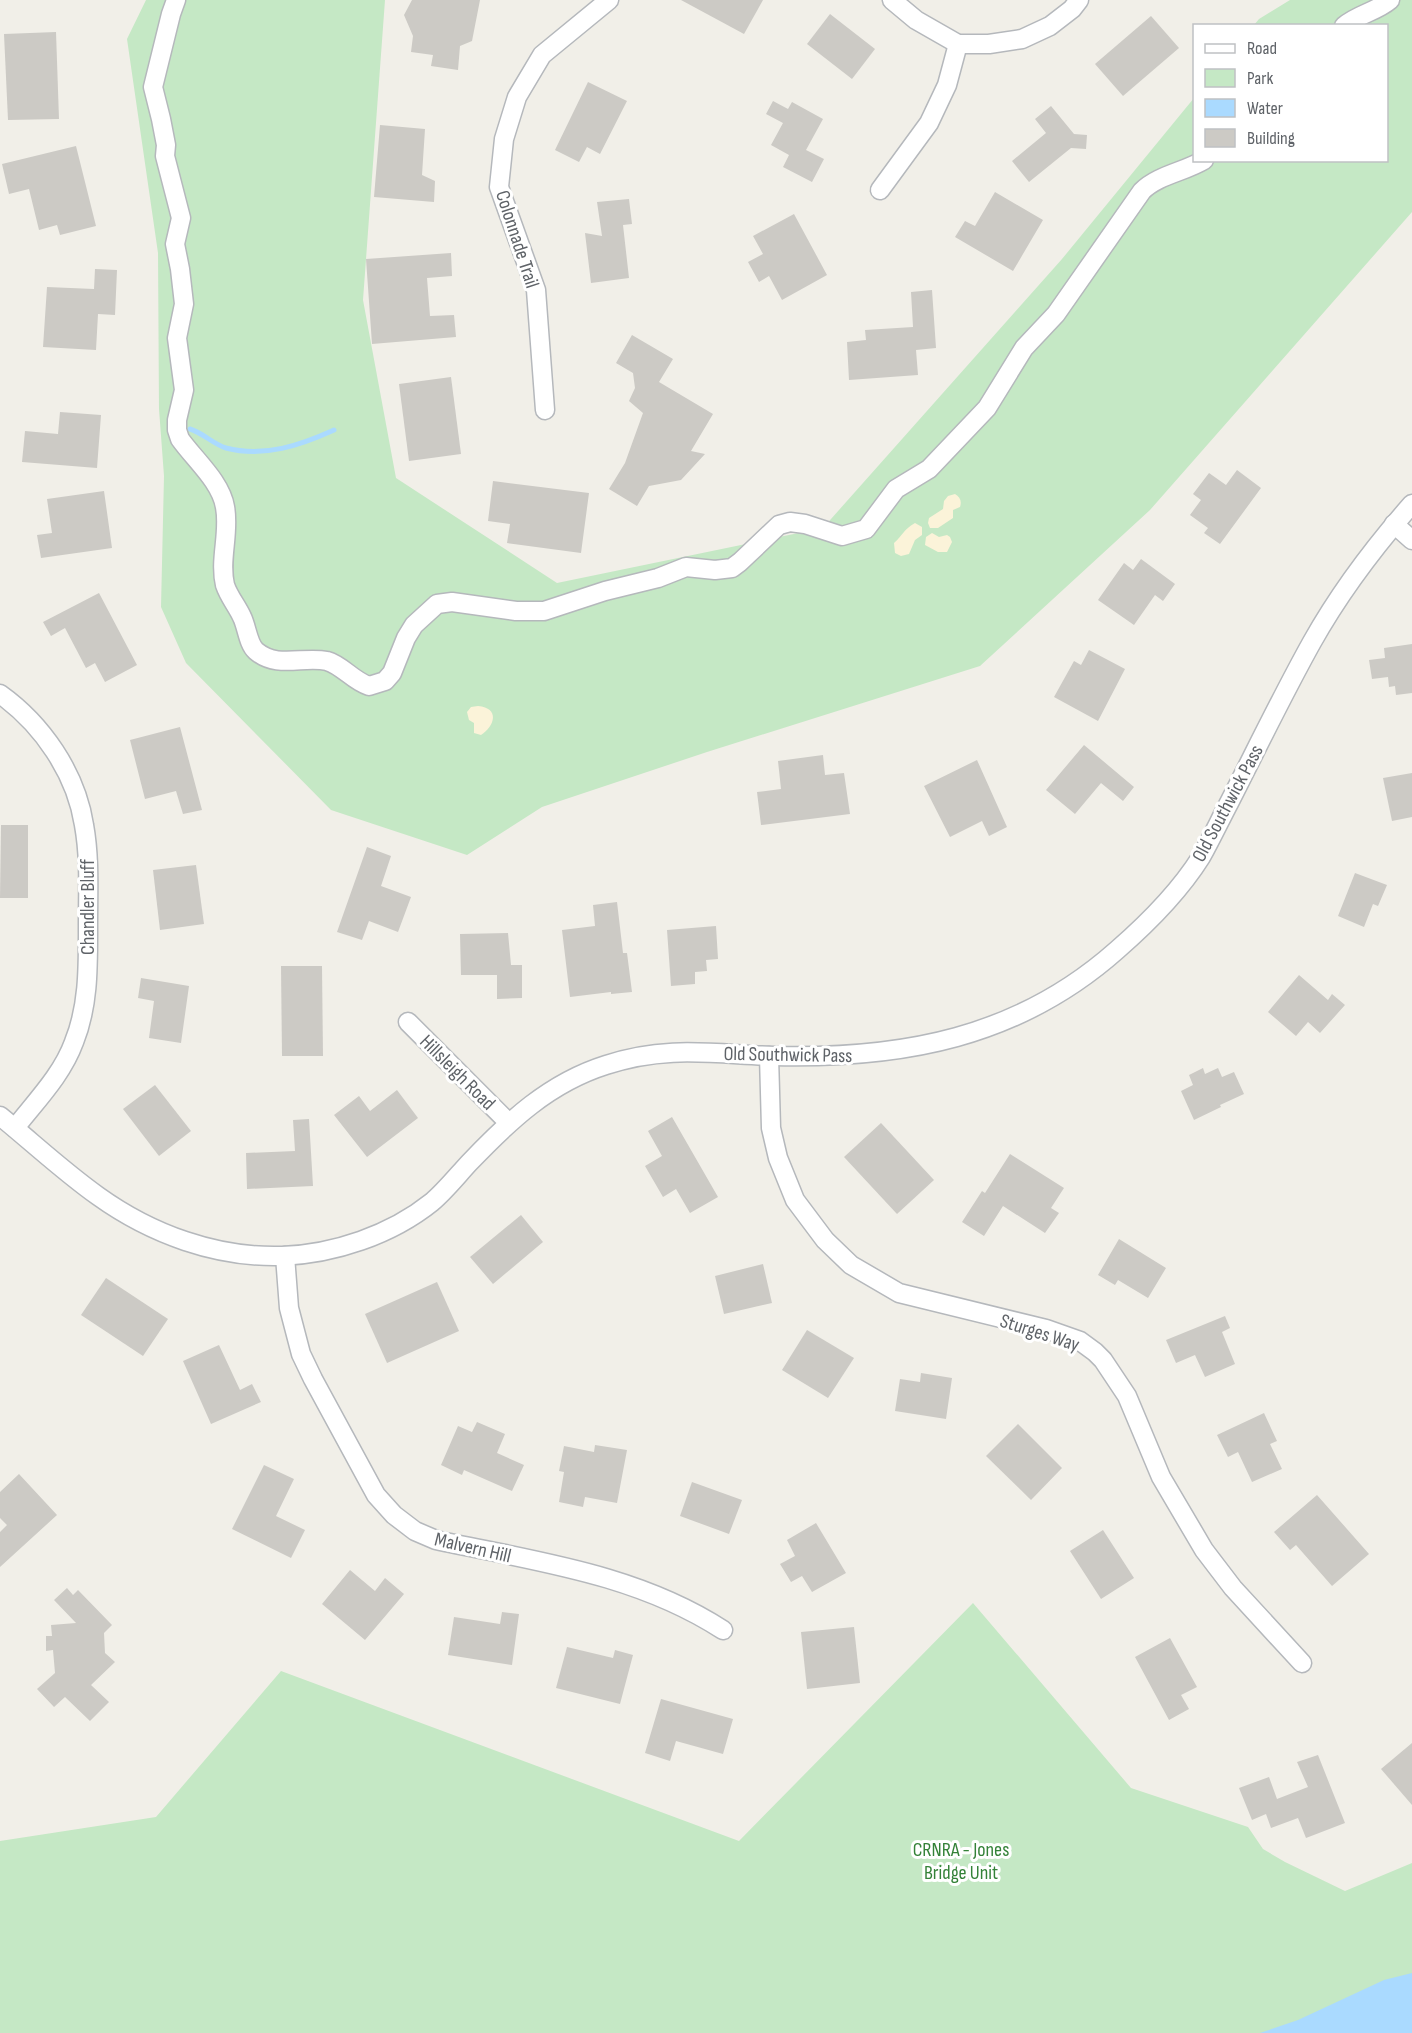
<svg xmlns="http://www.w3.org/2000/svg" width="1412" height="2033" font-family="'Sofia Sans Condensed',sans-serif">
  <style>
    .green { fill: #c5e8c5 }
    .sand { fill: #fbf3d9 }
    .water { fill: #aadaff }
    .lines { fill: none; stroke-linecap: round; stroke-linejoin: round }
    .stream { stroke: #aadaff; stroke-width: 5 }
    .building { fill: #cccac5 }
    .minor-casing { stroke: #b5b8bc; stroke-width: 21 }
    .minor { stroke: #fff; stroke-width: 18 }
    .labels { text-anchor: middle; stroke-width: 6; stroke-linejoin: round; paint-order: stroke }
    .street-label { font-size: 20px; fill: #5f6368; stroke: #fff }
    .park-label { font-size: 20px; fill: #348238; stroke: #fff }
  </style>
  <rect width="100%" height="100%" fill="#f1efe8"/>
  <!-- green -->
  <g class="green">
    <path d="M146,0H385L363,300L396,478L557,583L823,528L1062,259L1194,98V160H1386V26L1254,25L1259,19L1290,0H1412V212L1150,510L980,666L707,752L542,807L467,855L331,810L186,663L161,607L164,476L159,409L158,253L127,39Z"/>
    <path d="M973,1603L1131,1788L1248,1827L1263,1849L1285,1862L1345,1891L1412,1863V1988L1320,2033H0V1841L156,1817L281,1671L739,1841Z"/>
  </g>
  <!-- sand -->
  <g class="sand">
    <path d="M955,494C960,497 962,501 960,507L953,510V518L938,528H930L928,523L929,518L943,509L944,501L948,496Z"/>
    <path d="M915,523L922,527V535L915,540L909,554L901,556L895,553L894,543C903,535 903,530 915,523Z"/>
    <path d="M932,533L939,537L947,535L950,537L952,542L947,552H938L925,545L926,537Z"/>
    <path d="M478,706C500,708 495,726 481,735L474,733V723L469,720L467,712L471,707Z"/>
  </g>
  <!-- water -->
  <path class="water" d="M1412,1973V2033H1260L1298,2020L1384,1980Z"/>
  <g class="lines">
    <!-- stream -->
    <path class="stream" d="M190,429C203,433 213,444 226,448C264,458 301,445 334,430"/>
  </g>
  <!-- building -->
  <g class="building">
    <path d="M412,0H480L472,41L460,46L458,70L431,66L433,55L411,52L413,36L404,15Z"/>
    <path d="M681,0H763L744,34Z"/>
    <path d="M830,14L875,49L852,79L807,44Z"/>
    <path d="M1151,16L1179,48L1123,96L1095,64Z"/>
    <path d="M56,32L59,119L8,120L4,34Z"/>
    <path d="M588,82L627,101L600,154L587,147L579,162L555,150Z"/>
    <path d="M773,101L788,109L792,102L823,119L806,150L824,159L812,182L783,167L789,155L771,145L783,123L766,114Z"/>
    <path d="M1051,106L1074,134L1087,135L1086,149L1071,148L1029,182L1012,161L1046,133L1035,119Z"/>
    <path d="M380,125L425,129L422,175L435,181L434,202L374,197Z"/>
    <path d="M76,146L96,226L60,235L57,225L39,230L29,189L9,194L2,164Z"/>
    <path d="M995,192L1043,220L1013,271L955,237L965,221L975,226Z"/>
    <path d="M629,199L632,224L623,225L629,278L591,283L585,233L602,236L597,202Z"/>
    <path d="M794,214L827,275L782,300L769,276L759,282L748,262L763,254L753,236Z"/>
    <path d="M451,253L452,276L427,278L430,316L454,315L456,337L372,344L366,259Z"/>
    <path d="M95,269L117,270L115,315L98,314L96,350L43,347L47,287L94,289Z"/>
    <path d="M932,290L936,348L916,350L918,375L849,380L847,342L866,340L865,330L913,327L911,292Z"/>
    <path d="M632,335L673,359L659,382L713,414L691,451L705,454L681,480L649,486L637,506L609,489L625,463L643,413L629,401L635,388L633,373L616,363Z"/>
    <path d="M451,377L461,454L409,461L399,384Z"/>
    <path d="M60,412L101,415L97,468L22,462L25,431L58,434Z"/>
    <path d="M1237,470L1261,488L1220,544L1204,533L1208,528L1190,515L1201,500L1193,494L1209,473L1226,485Z"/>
    <path d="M493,481L589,493L581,553L507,543L510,524L488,521Z"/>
    <path d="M104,491L112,548L41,558L37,535L52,533L47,499Z"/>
    <path d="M1141,559L1175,584L1163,601L1155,595L1134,625L1098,600L1124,563L1133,570Z"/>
    <path d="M99,593L137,665L105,682L95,663L86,668L65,628L51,636L43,622Z"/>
    <path d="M1412,644V693L1396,695L1395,686L1389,687L1388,677L1372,679L1369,660L1385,658L1384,648Z"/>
    <path d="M1089,650L1125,669L1098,721L1054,697L1074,661L1081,665Z"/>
    <path d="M180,727L202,810L183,814L176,791L145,799L130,740Z"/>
    <path d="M1084,745L1134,787L1123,801L1101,783L1075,814L1046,790Z"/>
    <path d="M823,755L825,775L844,773L850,814L761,825L757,792L781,789L778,761Z"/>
    <path d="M977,760L1007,827L989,836L982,821L950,837L924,786Z"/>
    <path d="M1412,773V817L1392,821L1383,778Z"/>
    <path d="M1,825H28V898H0Z"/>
    <path d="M367,847L391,856L381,886L411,897L398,932L369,921L362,940L337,932Z"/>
    <path d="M196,865L204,924L160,930L153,870Z"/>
    <path d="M1355,873L1387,885L1378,906L1373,904L1364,927L1338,916Z"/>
    <path d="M617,902L623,953H627L632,992L611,994V992L570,997L562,930L595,926L593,905Z"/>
    <path d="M716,926L718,959L706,960L707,971L695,972V984L671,986L667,930Z"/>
    <path d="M508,933L511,965H522V998L497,999V975H461L460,934Z"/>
    <path d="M281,966H322L323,1056H282Z"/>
    <path d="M1299,975L1328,1000L1332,994L1345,1005L1320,1033L1308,1022L1296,1036L1268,1012Z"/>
    <path d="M141,978L189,986L181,1043L149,1038L154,1001L138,998Z"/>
    <path d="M1203,1068L1205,1074L1218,1068L1222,1077L1234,1072L1244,1094L1220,1105L1221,1107L1194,1120L1181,1091L1193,1085L1189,1075Z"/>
    <path d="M155,1085L191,1131L159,1156L123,1109Z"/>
    <path d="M397,1090L418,1118L367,1157L334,1115L359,1096L370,1111Z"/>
    <path d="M672,1117L718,1197L690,1213L676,1189L663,1197L645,1166L662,1156L648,1131Z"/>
    <path d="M309,1119L313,1186L247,1189L246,1153L295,1151L293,1120Z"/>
    <path d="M881,1123L934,1180L897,1214L844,1157Z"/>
    <path d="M1010,1154L1064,1188L1051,1208L1059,1213L1045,1233L1003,1206L984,1236L962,1222L982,1191L985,1193Z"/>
    <path d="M521,1215L543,1242L493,1284L470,1257Z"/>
    <path d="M1119,1239L1166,1268L1148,1298L1118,1280L1115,1285L1098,1275Z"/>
    <path d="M763,1264L772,1303L724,1314L715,1276Z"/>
    <path d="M106,1278L168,1319L143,1356L81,1315Z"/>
    <path d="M437,1282L459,1331L387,1363L365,1314Z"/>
    <path d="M1225,1316L1230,1328L1222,1332L1235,1364L1205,1377L1195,1355L1176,1363L1166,1340Z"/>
    <path d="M807,1330L854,1358L828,1398L782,1370Z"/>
    <path d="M219,1345L240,1390L252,1384L261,1402L211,1424L183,1361Z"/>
    <path d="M921,1373L952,1378L946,1419L895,1411L900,1379L920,1382Z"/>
    <path d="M1264,1413L1277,1441L1270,1444L1282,1469L1252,1482L1238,1452L1228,1457L1217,1435Z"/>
    <path d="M477,1422L505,1434L497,1453L524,1465L512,1491L464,1470L462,1475L441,1465L458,1426L472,1432Z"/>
    <path d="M1018,1424L1062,1468L1031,1500L986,1456Z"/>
    <path d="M595,1445L627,1450L617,1503L585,1497L583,1507L559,1502L564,1472L559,1471L564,1446L594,1452Z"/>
    <path d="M264,1465L294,1479L276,1516L305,1530L291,1558L232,1529Z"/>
    <path d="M19,1474L57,1515L0,1567V1532L7,1525L0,1518V1492Z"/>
    <path d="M692,1482L742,1500L729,1534L680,1516Z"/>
    <path d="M1317,1495L1369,1554L1332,1586L1296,1545L1290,1550L1274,1532Z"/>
    <path d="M816,1523L846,1573L812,1592L802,1576L791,1582L780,1564L795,1556L787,1540Z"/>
    <path d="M1103,1530L1134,1578L1101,1599L1070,1551Z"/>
    <path d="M350,1570L375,1591L385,1578L404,1594L365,1640L322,1604Z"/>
    <path d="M67,1588L73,1595L78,1590L112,1625L104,1633L105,1653L115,1662L91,1685L109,1702L90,1721L65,1697L54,1707L37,1689L55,1673L53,1650L46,1651V1636H52L51,1625L76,1623L54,1600Z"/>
    <path d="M502,1612L519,1614L512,1665L448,1655L454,1617L500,1624Z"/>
    <path d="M854,1627L860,1683L807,1689L801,1632Z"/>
    <path d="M1170,1638L1197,1687L1181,1695L1189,1709L1169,1720L1135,1657Z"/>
    <path d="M567,1647L613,1658L615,1650L633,1655L620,1704L556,1688Z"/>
    <path d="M661,1699L733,1719L723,1754L676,1741L670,1761L645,1753Z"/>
    <path d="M1412,1743V1805L1381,1769Z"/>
    <path d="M1318,1755L1345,1823L1306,1838L1298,1818L1271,1828L1266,1814L1252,1820L1239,1788L1269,1777L1277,1799L1308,1787L1297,1762Z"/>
  </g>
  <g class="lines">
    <!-- minor casing -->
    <g class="minor-casing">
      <g id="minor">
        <path d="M176,0L171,14L153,87L161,119L166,145L165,156L181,218L175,244L180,269L184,304L177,338L184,390L177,420V430L180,439C195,460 221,482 225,507C230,533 219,559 225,585C229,597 237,606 242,617C247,627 248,644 256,651C277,669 303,656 327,661C342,665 353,681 369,686L385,681L392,673L406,638L414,625L437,604L452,602L516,611H544L605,591L658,578L686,567L715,570L732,568L740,562L779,525L790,522L805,524L842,536L866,529L896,489L929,469L987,408L1024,348L1056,314L1142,191C1158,175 1184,172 1204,160"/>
        <path d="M892,0L916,20L958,44H989L1022,39L1050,26L1072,9L1079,0"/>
        <path d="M1344,26C1358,14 1376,12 1390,0"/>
        <path d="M880,190L929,123L947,85L958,44"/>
        <path d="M545,410L536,290L499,187L504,139L517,97L542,55L609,0"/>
        <path d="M1394,524L1412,540"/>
        <path d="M0,694C42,724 76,773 84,825C90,858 88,892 88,925C88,965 89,1005 74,1042C62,1075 36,1101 15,1128"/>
        <path d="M408,1022L508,1122"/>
        <path d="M769,1056L771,1128L778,1158L795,1200L825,1240L851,1265L899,1293L1046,1329L1080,1341L1095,1352L1103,1360L1127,1396L1161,1477L1204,1550L1233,1588L1302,1663"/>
        <path d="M0,1116C32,1142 64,1172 98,1196C151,1234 216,1258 282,1256C334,1254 391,1235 432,1202C445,1191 457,1176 469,1163C509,1121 549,1083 606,1065C666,1045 713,1054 774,1056C902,1059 1018,1038 1117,950C1148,923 1179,892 1201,857C1211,839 1220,820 1230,801C1257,748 1283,694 1312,642C1340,592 1375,546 1412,504"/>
        <path d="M285,1256L289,1308L301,1354L313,1379L376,1495L394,1515L415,1531L436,1540C534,1561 637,1574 723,1630"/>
      </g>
    </g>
    <!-- minor -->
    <use href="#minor" class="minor"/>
  </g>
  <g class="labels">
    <!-- street labels -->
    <g class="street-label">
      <text transform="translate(518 239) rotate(72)" y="7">Colonnade Trail</text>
      <text transform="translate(1227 803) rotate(-62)" y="7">Old Southwick Pass</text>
      <text transform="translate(87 907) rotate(-90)" y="7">Chandler Bluff</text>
      <text transform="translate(788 1054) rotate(1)" y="7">Old Southwick Pass</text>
      <text transform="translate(458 1072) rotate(45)" y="7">Hillsleigh Road</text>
      <text transform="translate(1040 1332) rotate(18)" y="7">Sturges Way</text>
      <text transform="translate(473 1547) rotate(13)" y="7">Malvern Hill</text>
    </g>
    <!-- park labels -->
    <g class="park-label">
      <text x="961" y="1856">CRNRA - Jones<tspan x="961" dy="23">Bridge Unit</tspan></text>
    </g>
  </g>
  <!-- legend -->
  <rect x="1193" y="24" width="195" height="138" fill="#ffffff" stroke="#bfc1c3" stroke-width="1.5"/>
  <rect x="1205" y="44" width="30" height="9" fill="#ffffff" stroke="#bfc1c3" stroke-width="1.5"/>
  <text x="1247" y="54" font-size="18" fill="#5f6368">Road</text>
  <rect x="1205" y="69" width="30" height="18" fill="#c5e8c5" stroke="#bfc1c3" stroke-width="1.5"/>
  <text x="1247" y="84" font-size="18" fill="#5f6368">Park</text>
  <rect x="1205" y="99" width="30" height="18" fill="#aadaff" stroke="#bfc1c3" stroke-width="1.5"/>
  <text x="1247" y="114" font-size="18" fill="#5f6368">Water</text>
  <rect x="1205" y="129" width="30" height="18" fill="#cccac5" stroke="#bfc1c3" stroke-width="1.5"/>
  <text x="1247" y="144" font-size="18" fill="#5f6368">Building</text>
</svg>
